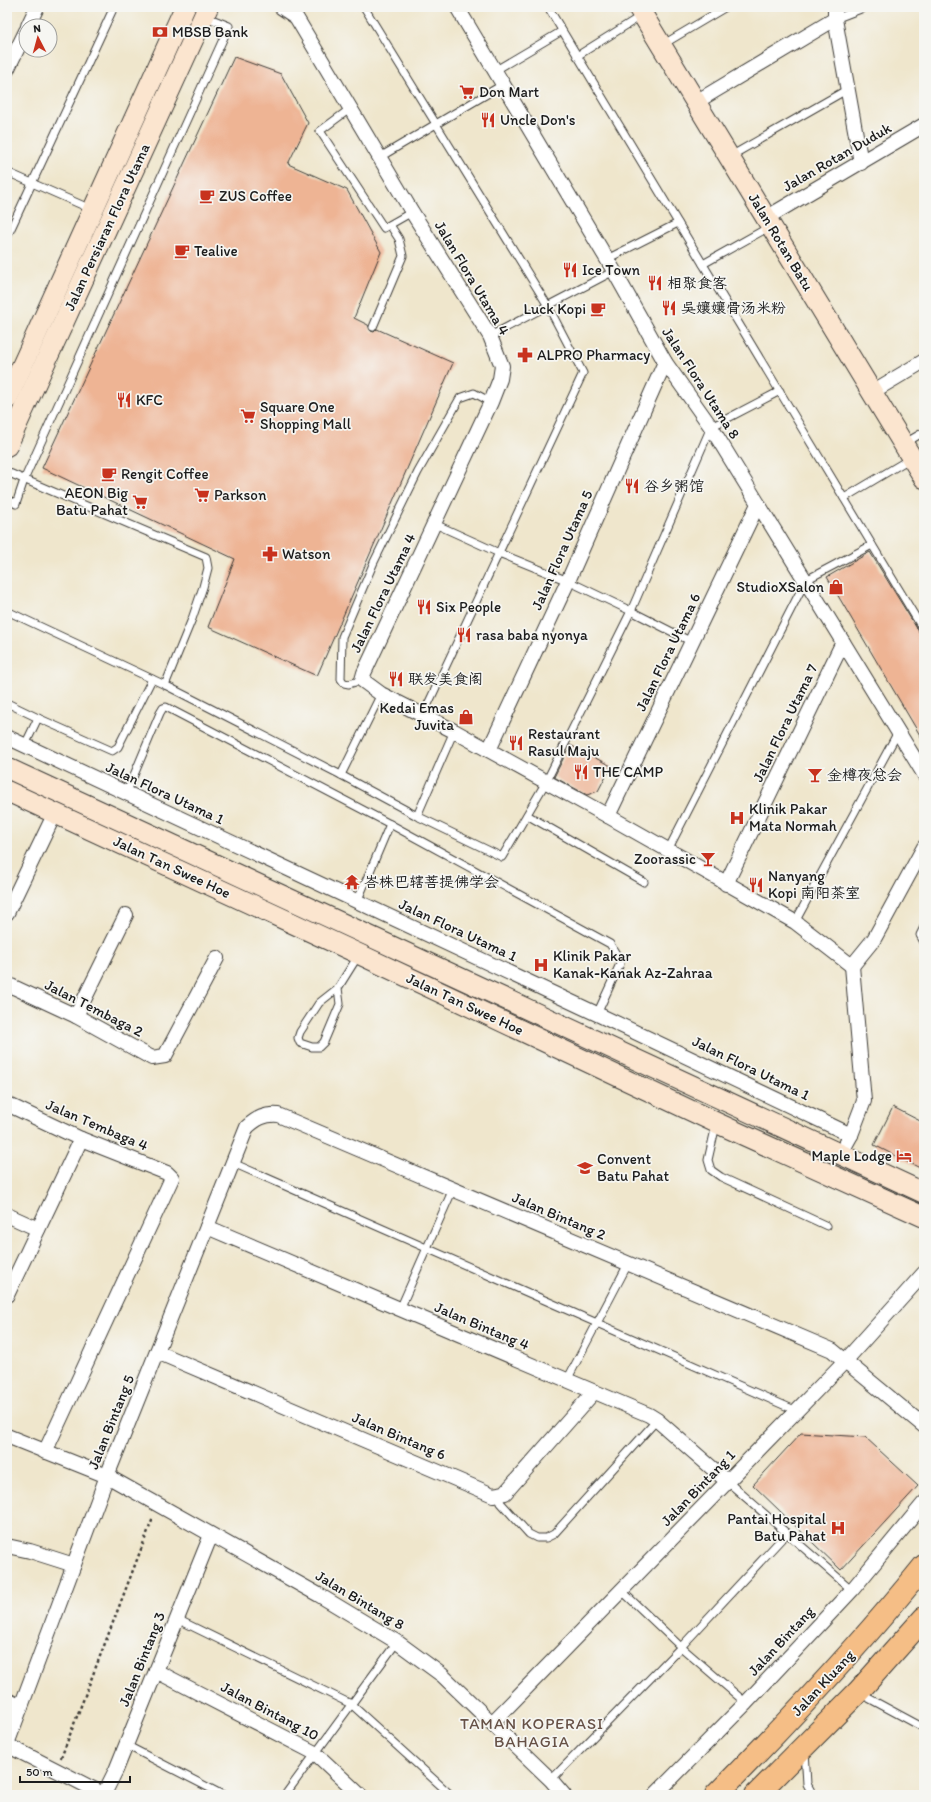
<svg xmlns="http://www.w3.org/2000/svg" width="931" height="1802" font-family="Itim,'LXGW WenKai TC',sans-serif">
  <style>
    .building { fill: #eeb494 }
    .lines { fill: none; stroke-linecap: round; stroke-linejoin: round }
    .lane-casing { stroke: #3c3a36; stroke-width: 9 }
    .street-casing { stroke: #3c3a36; stroke-width: 16 }
    .secondary-casing { stroke: #3c3a36; stroke-width: 22 }
    .highway-casing { stroke: #3c3a36; stroke-width: 24 }
    .path { stroke: #3c3a36; stroke-width: 2.5; stroke-dasharray: 3 3; stroke-linecap: butt }
    .lane { stroke: #fff; stroke-width: 7 }
    .street { stroke: #fff; stroke-width: 14 }
    .secondary { stroke: #fbe5cf; stroke-width: 20 }
    .highway { stroke: #f5be86; stroke-width: 22 }
    .labels { text-anchor: middle; stroke-width: 3.5; stroke-linejoin: round; paint-order: stroke }
    .poi-label { font-size: 15px; fill: #1c1c1c; stroke: #f6f6f2; text-anchor: start }
    .street-label { font-size: 15px; fill: #1c1c1c; stroke: #f6f6f2 }
    .neighbourhood-label { font-size: 16px; letter-spacing: 1px; fill: #665146; stroke: #f6f6f2 }
  </style>
  <rect width="100%" height="100%" fill="#f6f6f2"/>
  <filter id="ink" filterUnits="userSpaceOnUse"><feTurbulence type="fractalNoise" baseFrequency=".025" numOctaves="2"/><feDisplacementMap in="SourceGraphic" scale="8" xChannelSelector="R" yChannelSelector="G"/><feConvolveMatrix kernelMatrix="1 2 1 2 8 2 1 2 1" color-interpolation-filters="sRGB"/></filter>
  <filter id="wash" filterUnits="userSpaceOnUse"><feTurbulence type="fractalNoise" baseFrequency=".012" numOctaves="4" result="noise"/><feDisplacementMap in="SourceGraphic" scale="16" xChannelSelector="R" yChannelSelector="G"/><feGaussianBlur stdDeviation="0.9" result="paint"/><feColorMatrix in="noise" values="0 0 0 0 0 0 0 0 0 0 0 0 0 0 0 0 0 1.4 0 .05"/><feComposite in="paint" operator="in"/></filter>
  <g filter="url(#wash)">
    <rect width="100%" height="100%" fill="#efe6cc"/>
    <g id="blocks">
      <!-- building -->
      <g class="building">
        <path d="M234,57L281,74L308,123L288,164L347,190L381,252L354,318L368,325L371,331L374,332L377,329L453,363L317,676L208,627L235,559L42,468Z"/>
        <path d="M870,552L924,640V742L827,577Z"/>
        <path d="M570,745L611,766L598,791L587,795L554,777Z"/>
        <path d="M893,1107L924,1123V1170L874,1145Z"/>
        <path d="M801,1433L865,1437L918,1486L841,1570L753,1485Z"/>
      </g>
    </g>
  </g>
  <g filter="url(#ink)">
    <use href="#blocks" fill-opacity="0" stroke="#3c3a36" stroke-width="1"/>
    <g class="lines">
      <!-- lane casing -->
      <g class="lane-casing">
        <g id="lane">
          <path d="M364,7L548,306L583,373L423,715"/>
          <path d="M548,7L924,631"/>
          <path d="M835,19L866,7"/>
          <path d="M662,45L726,7"/>
          <path d="M577,56L641,16"/>
          <path d="M496,70L562,31"/>
          <path d="M351,108L320,131L384,228L412,212"/>
          <path d="M380,157L504,84"/>
          <path d="M729,157L848,89"/>
          <path d="M7,172L91,209"/>
          <path d="M7,237L114,7"/>
          <path d="M607,259L678,223"/>
          <path d="M703,264L771,226"/>
          <path d="M373,327L403,256L399,239L390,225"/>
          <path d="M490,336L614,271"/>
          <path d="M905,443L924,432"/>
          <path d="M7,472L206,557L208,568L203,587L192,619L165,685"/>
          <path d="M844,498L911,458"/>
          <path d="M7,499L16,504L24,480L229,26L204,16"/>
          <path d="M435,524L499,553L568,581L631,611L692,642"/>
          <path d="M7,611L165,685L341,775L417,816L502,857L546,782L631,611L711,427L780,391"/>
          <path d="M362,680L349,684L344,683L341,679L342,637L374,562L418,472L460,398L474,393L491,402"/>
          <path d="M7,703L38,718L25,745"/>
          <path d="M38,718L112,751L118,747L152,679"/>
          <path d="M341,775L381,694"/>
          <path d="M126,794L160,713L163,708L166,707L390,824L610,944L618,957L620,964L597,1014"/>
          <path d="M527,815L644,882"/>
          <path d="M417,816L454,731"/>
          <path d="M668,850L806,580L872,545"/>
          <path d="M357,902L390,824"/>
          <path d="M795,922L898,732"/>
          <path d="M924,927L920,935L924,942"/>
          <path d="M338,988L340,1004L324,1042L319,1047H312L300,1043L298,1038L300,1032L319,1003L338,988L358,956"/>
          <path d="M716,1125L708,1160L711,1170L721,1177L827,1226"/>
          <path d="M233,1163C420,1247 609,1327 797,1411"/>
          <path d="M400,1309L453,1189"/>
          <path d="M567,1380L628,1264"/>
          <path d="M917,1420L924,1412"/>
          <path d="M728,1482L852,1590"/>
          <path d="M498,1494L501,1503L529,1534L537,1538H546L554,1534L657,1420"/>
          <path d="M622,1591L681,1647L746,1703"/>
          <path d="M177,1619L351,1704L451,1795"/>
          <path d="M859,1693L924,1728"/>
          <path d="M126,1745L223,1795"/>
          <path d="M805,1751L807,1784L813,1795"/>
          <path d="M551,1780L681,1647L787,1533"/>
          <path d="M285,1795L397,1642"/>
        </g>
      </g>
      <!-- street casing -->
      <g class="street-casing">
        <g id="street">
          <path d="M281,7L296,17L412,212L490,336L502,366L500,379L491,402L364,673L362,680L381,694L454,731L608,816L795,922L852,966L874,939L924,847"/>
          <path d="M457,7L614,271L665,362L711,427L924,774"/>
          <path d="M835,7V19L861,163"/>
          <path d="M28,26L37,7"/>
          <path d="M7,70L26,31"/>
          <path d="M696,102L835,19"/>
          <path d="M766,218L924,125"/>
          <path d="M872,392L924,361"/>
          <path d="M7,737L597,1014L851,1135"/>
          <path d="M489,750L568,581L665,362"/>
          <path d="M608,816L758,504"/>
          <path d="M726,884L843,642"/>
          <path d="M7,913L55,813"/>
          <path d="M7,984L76,1016L152,1058L165,1056L217,958"/>
          <path d="M76,1016L126,915"/>
          <path d="M7,1104L81,1139L167,1173L172,1178L45,1452"/>
          <path d="M840,1155L851,1135L864,1101L852,966"/>
          <path d="M7,1215L38,1229"/>
          <path d="M207,1227L649,1415L657,1420L728,1482"/>
          <path d="M7,1295L81,1139"/>
          <path d="M157,1352L493,1495L505,1493L594,1392"/>
          <path d="M7,1436L107,1476L319,1595L397,1642L442,1675L551,1780L564,1795"/>
          <path d="M7,1546L30,1551L74,1565"/>
          <path d="M156,1671L315,1753L360,1795"/>
          <path d="M7,1700L21,1707"/>
          <path d="M492,1723L846,1360L924,1273"/>
          <path d="M7,1744L107,1476L247,1127C257,1118 265,1114 278,1115L832,1350L924,1426"/>
          <path d="M7,1745L105,1795"/>
          <path d="M104,1794L116,1770L211,1535"/>
          <path d="M655,1795L746,1703L852,1590L924,1503"/>
        </g>
      </g>
      <!-- secondary casing -->
      <g class="secondary-casing">
        <g id="secondary">
          <path d="M638,7L924,478"/>
          <path d="M7,399L185,7"/>
          <path d="M7,446L208,7"/>
          <path d="M7,768L924,1193"/>
          <path d="M7,791L359,954L717,1123L924,1217"/>
        </g>
      </g>
      <!-- highway casing -->
      <g class="highway-casing">
        <g id="highway">
          <path d="M716,1795C789,1721 859,1647 924,1566"/>
          <path d="M756,1795L858,1692L924,1618"/>
        </g>
      </g>
      <!-- path -->
      <path class="path" d="M61,1758L153,1518"/>
      <!-- lane -->
      <use href="#lane" class="lane"/>
      <!-- street -->
      <use href="#street" class="street"/>
      <!-- secondary -->
      <use href="#secondary" class="secondary"/>
      <!-- highway -->
      <use href="#highway" class="highway"/>
    </g>
  </g>
  <!-- icons -->
  <defs>
    <g id="bank-bare" transform="scale(1.2)"><path d="M-6-4H6V4H-6ZM0-2.3a2.3 2.3 0 1 0 0 4.6a2.3 2.3 0 1 0 0-4.6Z" fill="#c8321e" stroke="#f6f6f2" stroke-width="2.5" paint-order="stroke"/></g>
    <g id="supermarket-bare" transform="scale(1.2)"><path d="M-6-5.5h2.5l.6 2H6L4.5 2H-2.5L-4.4-4H-6ZM-1.5 3.2a1.3 1.3 0 1 0 .1 0ZM3 3.2a1.3 1.3 0 1 0 .1 0Z" fill="#c8321e" stroke="#f6f6f2" stroke-width="2.5" paint-order="stroke"/></g>
    <g id="restaurant-bare" transform="scale(1.2)"><path d="M-5-6h1v4h1v-4h1v4h1v-4h1v5L-1.5 .5V6h-2V.5L-5-1ZM5-6V6H3V1.5H1.5Q1.5-4 5-6Z" fill="#c8321e" stroke="#f6f6f2" stroke-width="2.5" paint-order="stroke"/></g>
    <g id="cafe-bare" transform="scale(1.2)"><path d="M-5.5-4.5H6V0H3Q3 3.5 0 3.5H-2.5Q-5.5 3.5-5.5 0ZM3-3.2v2h1.7v-2ZM-6 4.5H4V6H-6Z" fill="#c8321e" stroke="#f6f6f2" stroke-width="2.5" paint-order="stroke"/></g>
    <g id="pharmacy-bare" transform="scale(1.2)"><path d="M-2-6h4v4h4v4h-4v4h-4v-4h-4v-4h4Z" fill="#c8321e" stroke="#f6f6f2" stroke-width="2.5" paint-order="stroke"/></g>
    <g id="shop-bare" transform="scale(1.2)"><path d="M-5-2.5h2.3a2.7 3.5 0 0 1 5.4 0H5L5.5 6h-11ZM-1.5-2.5h3a1.5 2.3 0 0 0-3 0Z" fill="#c8321e" stroke="#f6f6f2" stroke-width="2.5" paint-order="stroke"/></g>
    <g id="bar-bare" transform="scale(1.2)"><path d="M-6-5H6L.8 .8V4.5H3.5V6h-7V4.5H-.8V.8Z" fill="#c8321e" stroke="#f6f6f2" stroke-width="2.5" paint-order="stroke"/></g>
    <g id="hospital-bare" transform="scale(1.2)"><path d="M-5-5h3v3.5h4V-5h3V5h-3V1.5h-4V5h-3Z" fill="#c8321e" stroke="#f6f6f2" stroke-width="2.5" paint-order="stroke"/></g>
    <g id="temple-bare" transform="scale(1.2)"><path d="M0-6L5-2H3V0L6.5 2.5H4V6H1.5V3h-3V6H-4V2.5H-6.5L-3 0V-2H-5Z" fill="#c8321e" stroke="#f6f6f2" stroke-width="2.5" paint-order="stroke"/></g>
    <g id="hotel-bare" transform="scale(1.2)"><path d="M-6-4.5h1.5V1H6V5H4.5V3h-9V5H-6ZM-4 0a1.8 1.8 0 1 1 3.6 0ZM.5 0V-2.5h3Q6-2.5 6 0Z" fill="#c8321e" stroke="#f6f6f2" stroke-width="2.5" paint-order="stroke"/></g>
    <g id="school-bare" transform="scale(1.2)"><path d="M0-5L7-2L0 1L-7-2ZM-4 1L0 2.5L4 1V4Q0 6-4 4Z" fill="#c8321e" stroke="#f6f6f2" stroke-width="2.5" paint-order="stroke"/></g>
  </defs>
  <g fill-rule="evenodd">
    <use href="#bank-bare" x="160" y="32"/>
    <use href="#supermarket-bare" x="467" y="92"/>
    <use href="#restaurant-bare" x="488" y="120"/>
    <use href="#cafe-bare" x="207" y="196"/>
    <use href="#cafe-bare" x="182" y="251"/>
    <use href="#restaurant-bare" x="570" y="270"/>
    <use href="#restaurant-bare" x="655" y="283"/>
    <use href="#restaurant-bare" x="669" y="308"/>
    <use href="#cafe-bare" x="598" y="309"/>
    <use href="#pharmacy-bare" x="525" y="355"/>
    <use href="#restaurant-bare" x="124" y="400"/>
    <use href="#supermarket-bare" x="248" y="416"/>
    <use href="#cafe-bare" x="109" y="474"/>
    <use href="#restaurant-bare" x="632" y="486"/>
    <use href="#supermarket-bare" x="202" y="495"/>
    <use href="#supermarket-bare" x="140" y="502"/>
    <use href="#pharmacy-bare" x="270" y="554"/>
    <use href="#shop-bare" x="836" y="587"/>
    <use href="#restaurant-bare" x="424" y="607"/>
    <use href="#restaurant-bare" x="464" y="635"/>
    <use href="#restaurant-bare" x="396" y="679"/>
    <use href="#shop-bare" x="466" y="717"/>
    <use href="#restaurant-bare" x="516" y="743"/>
    <use href="#restaurant-bare" x="581" y="772"/>
    <use href="#bar-bare" x="815" y="775"/>
    <use href="#hospital-bare" x="737" y="818"/>
    <use href="#bar-bare" x="708" y="859"/>
    <use href="#temple-bare" x="352" y="882"/>
    <use href="#restaurant-bare" x="756" y="885"/>
    <use href="#hospital-bare" x="541" y="965"/>
    <use href="#hotel-bare" x="904" y="1156"/>
    <use href="#school-bare" x="585" y="1168"/>
    <use href="#hospital-bare" x="838" y="1528"/>
  </g>
  <g class="labels">
    <!-- poi labels -->
    <g class="poi-label">
      <text x="172" y="37">MBSB Bank</text>
      <text x="479" y="97">Don Mart</text>
      <text x="500" y="125">Uncle Don's</text>
      <text x="219" y="201">ZUS Coffee</text>
      <text x="194" y="256">Tealive</text>
      <text x="582" y="275">Ice Town</text>
      <text x="667" y="288">相聚食客</text>
      <text x="681" y="313">吴孃孃骨汤米粉</text>
      <text x="586" y="314" text-anchor="end">Luck Kopi</text>
      <text x="537" y="360">ALPRO Pharmacy</text>
      <text x="136" y="405">KFC</text>
      <text x="260" y="412">Square One<tspan x="260" dy="17">Shopping Mall</tspan></text>
      <text x="121" y="479">Rengit Coffee</text>
      <text x="644" y="491">谷乡粥馆</text>
      <text x="128" y="498" text-anchor="end">AEON Big<tspan x="128" dy="17">Batu Pahat</tspan></text>
      <text x="214" y="500">Parkson</text>
      <text x="282" y="559">Watson</text>
      <text x="824" y="592" text-anchor="end">StudioXSalon</text>
      <text x="436" y="612">Six People</text>
      <text x="476" y="640">rasa baba nyonya</text>
      <text x="408" y="684">联发美食阁</text>
      <text x="454" y="713" text-anchor="end">Kedai Emas<tspan x="454" dy="17">Juvita</tspan></text>
      <text x="528" y="739">Restaurant<tspan x="528" dy="17">Rasul Maju</tspan></text>
      <text x="593" y="777">THE CAMP</text>
      <text x="827" y="780">金樽夜总会</text>
      <text x="749" y="814">Klinik Pakar<tspan x="749" dy="17">Mata Normah</tspan></text>
      <text x="696" y="864" text-anchor="end">Zoorassic</text>
      <text x="768" y="881">Nanyang<tspan x="768" dy="17">Kopi 南阳茶室</tspan></text>
      <text x="364" y="887">峇株巴辖菩提佛学会</text>
      <text x="553" y="961">Klinik Pakar<tspan x="553" dy="17">Kanak-Kanak Az-Zahraa</tspan></text>
      <text x="892" y="1161" text-anchor="end">Maple Lodge</text>
      <text x="597" y="1164">Convent<tspan x="597" dy="17">Batu Pahat</tspan></text>
      <text x="826" y="1524" text-anchor="end">Pantai Hospital<tspan x="826" dy="17">Batu Pahat</tspan></text>
    </g>
    <!-- street labels -->
    <g class="street-label">
      <text transform="translate(837 157) rotate(-30)" y="5">Jalan Rotan Duduk</text>
      <text transform="translate(107 227) rotate(-65)" y="5">Jalan Persiaran Flora Utama</text>
      <text transform="translate(781 242) rotate(59)" y="5">Jalan Rotan Batu</text>
      <text transform="translate(472 278) rotate(59)" y="5">Jalan Flora Utama 4</text>
      <text transform="translate(701 383) rotate(57)" y="5">Jalan Flora Utama 8</text>
      <text transform="translate(562 550) rotate(-66)" y="5">Jalan Flora Utama 5</text>
      <text transform="translate(383 593) rotate(-64)" y="5">Jalan Flora Utama 4</text>
      <text transform="translate(668 652) rotate(-64)" y="5">Jalan Flora Utama 6</text>
      <text transform="translate(785 723) rotate(-64)" y="5">Jalan Flora Utama 7</text>
      <text transform="translate(165 793) rotate(25)" y="5">Jalan Flora Utama 1</text>
      <text transform="translate(172 867) rotate(25)" y="5">Jalan Tan Swee Hoe</text>
      <text transform="translate(458 930) rotate(25)" y="5">Jalan Flora Utama 1</text>
      <text transform="translate(465 1004) rotate(25)" y="5">Jalan Tan Swee Hoe</text>
      <text transform="translate(94 1008) rotate(27)" y="5">Jalan Tembaga 2</text>
      <text transform="translate(751 1068) rotate(26)" y="5">Jalan Flora Utama 1</text>
      <text transform="translate(97 1125) rotate(23)" y="5">Jalan Tembaga 4</text>
      <text transform="translate(559 1216) rotate(23)" y="5">Jalan Bintang 2</text>
      <text transform="translate(482 1326) rotate(23)" y="5">Jalan Bintang 4</text>
      <text transform="translate(111 1422) rotate(-68)" y="5">Jalan Bintang 5</text>
      <text transform="translate(399 1436) rotate(23)" y="5">Jalan Bintang 6</text>
      <text transform="translate(698 1488) rotate(-46)" y="5">Jalan Bintang 1</text>
      <text transform="translate(360 1600) rotate(31)" y="5">Jalan Bintang 8</text>
      <text transform="translate(781 1641) rotate(-47)" y="5">Jalan Bintang</text>
      <text transform="translate(142 1659) rotate(-68)" y="5">Jalan Bintang 3</text>
      <text transform="translate(823 1683) rotate(-47)" y="5">Jalan Kluang</text>
      <text transform="translate(270 1711) rotate(28)" y="5">Jalan Bintang 10</text>
    </g>
    <!-- neighbourhood labels -->
    <g class="neighbourhood-label">
      <text x="532" y="1729">TAMAN KOPERASI<tspan x="532" dy="18">BAHAGIA</tspan></text>
    </g>
  </g>
  <!-- margin -->
  <rect width="931" height="1802" fill="none" stroke="#f6f6f2" stroke-width="24"/>
  <!-- north arrow -->
  <g transform="translate(38 38) rotate(354)"><circle r="19" fill="#f6f6f2" stroke="#9f9f9c"/>
  <path d="M0-3L7 15L0 10L-7 15Z" fill="#c8321e"/>
  <text y="-6" font-size="11" font-weight="bold" text-anchor="middle" fill="#1c1c1c">N</text>
  </g>
  <!-- scale -->
  <path d="M20 1776v6h110v-6" fill="none" stroke="#1c1c1c" stroke-width="2"/>
  <text x="26" y="1776" font-size="12" fill="#1c1c1c" stroke="#f6f6f2" stroke-width="3" paint-order="stroke">50 m</text>
</svg>
